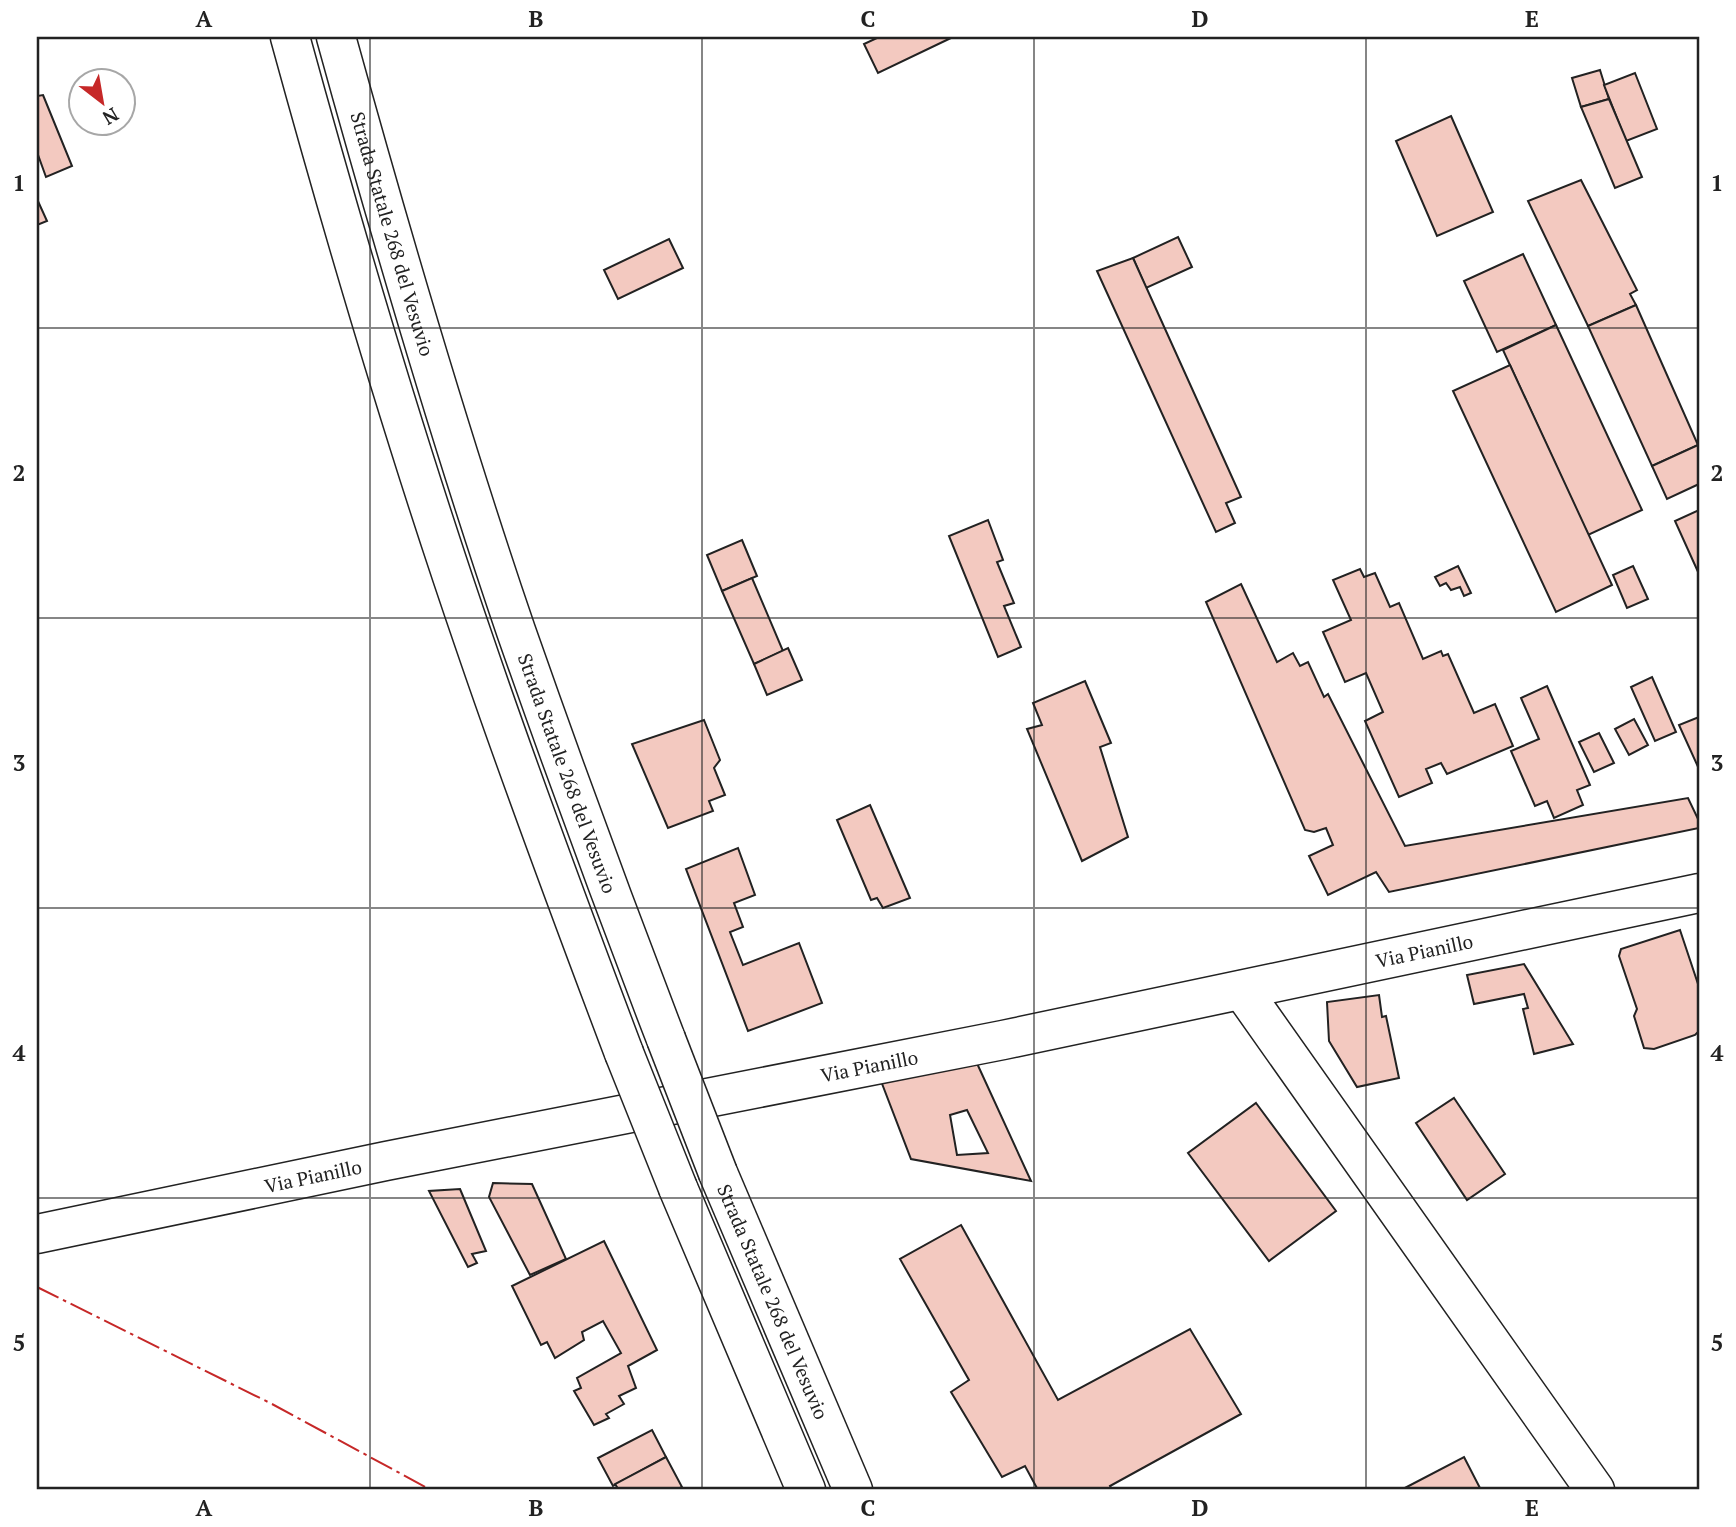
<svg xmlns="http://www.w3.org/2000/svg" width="1736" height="1527" font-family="'PT Serif',serif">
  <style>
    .building { fill: #f3c9c0; stroke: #222; stroke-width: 2; fill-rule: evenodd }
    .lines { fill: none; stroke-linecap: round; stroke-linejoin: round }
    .minor-casing { stroke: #222; stroke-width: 41 }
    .highway-casing { stroke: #222; stroke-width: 41 }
    .minor { stroke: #fff; stroke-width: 38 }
    .highway { stroke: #fff; stroke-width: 38 }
    .highway-bridge-casing { stroke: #222; stroke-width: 41; stroke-linecap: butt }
    .highway-bridge { stroke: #fff; stroke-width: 38 }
    .power { stroke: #c62828; stroke-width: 2; stroke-dasharray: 24 5 3.5 5; stroke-linecap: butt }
    .grid { fill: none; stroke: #222; stroke-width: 2; stroke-opacity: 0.55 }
    .labels { text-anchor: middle; stroke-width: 5; stroke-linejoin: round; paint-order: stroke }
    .street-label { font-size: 19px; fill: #222; stroke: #fff }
    .neatline { fill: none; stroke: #222; stroke-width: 2.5 }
    .grid-label { font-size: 23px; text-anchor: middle; font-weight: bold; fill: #222 }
  </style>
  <rect width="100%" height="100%" fill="#fff"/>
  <!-- building -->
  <g class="building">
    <path d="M879,37H953L878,73L864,44Z"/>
    <path d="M1600,70L1609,99L1581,107L1572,78Z"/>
    <path d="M1635,73L1657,129L1626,141L1604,85Z"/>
    <path d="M43,95L72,166L46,177L37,152V96Z"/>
    <path d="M1609,99L1642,177L1615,188L1581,107Z"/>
    <path d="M1451,116L1493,212L1437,236L1396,141Z"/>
    <path d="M1581,180L1637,290L1630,294L1636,305L1588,326L1528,201Z"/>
    <path d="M37,199L47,221L37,225Z"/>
    <path d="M1178,237L1192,267L1146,288L1133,258Z"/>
    <path d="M669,239L683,268L618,299L604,270Z"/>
    <path d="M1523,254L1556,325L1497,352L1464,281Z"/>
    <path d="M1133,258L1241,497L1226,503L1235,523L1216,532L1097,271Z"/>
    <path d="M1636,305L1698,445L1652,466L1588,326Z"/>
    <path d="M1556,325L1642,510L1588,535L1503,350Z"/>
    <path d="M1510,365L1612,585L1556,612L1453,391Z"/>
    <path d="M1698,445L1699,484L1667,499L1652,466Z"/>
    <path d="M1699,510V574L1675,521Z"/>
    <path d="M988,520L1003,560L997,562L1014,603L1004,606L1021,647L998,657L949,536Z"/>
    <path d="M742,540L757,576L722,591L707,555Z"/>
    <path d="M1458,566L1471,593L1464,596L1460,587L1451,590L1446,583L1440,586L1435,577Z"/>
    <path d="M1633,566L1648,599L1627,608L1613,575Z"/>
    <path d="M1360,569L1364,577L1375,573L1390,607L1399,603L1423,659L1441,651L1443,656L1448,654L1474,713L1495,704L1513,746L1447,774L1441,763L1426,769L1432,783L1399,797L1365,721L1383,712L1366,673L1345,682L1323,632L1351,620L1333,580Z"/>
    <path d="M752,578L783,651L754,664L722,591Z"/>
    <path d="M1241,584L1277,662L1293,653L1300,666L1308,662L1324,697L1328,694L1405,846L1688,798L1699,821V828L1389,892L1376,872L1328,895L1309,856L1333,845L1326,828L1314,832L1305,830L1206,602Z"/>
    <path d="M788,648L802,680L767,695L754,664Z"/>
    <path d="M1652,677L1676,732L1655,741L1631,687Z"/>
    <path d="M1085,681L1111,743L1100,747L1128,837L1082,861L1027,729L1042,725L1033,703Z"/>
    <path d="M1547,686L1590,785L1577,790L1583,805L1554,818L1547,801L1535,806L1511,751L1539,739L1521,698Z"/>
    <path d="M1699,717V769L1679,725Z"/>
    <path d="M1634,719L1648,745L1629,755L1615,729Z"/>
    <path d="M704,720L720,760L714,768L725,795L709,801L713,811L668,828L632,744Z"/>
    <path d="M1599,733L1614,763L1594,772L1579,742Z"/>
    <path d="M870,805L910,898L883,908L877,898L871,900L837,820Z"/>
    <path d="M738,848L755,895L734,903L743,927L730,932L743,965L799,943L822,1003L748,1031L686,869Z"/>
    <path d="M1680,930L1699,987V1031L1695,1035L1654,1049L1644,1048L1634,1016L1637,1009L1619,956L1621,949Z"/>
    <path d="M1524,964L1573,1044L1534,1054L1523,1009L1528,1008L1524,994L1474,1004L1467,975Z"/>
    <path d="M1379,995L1382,1017L1386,1016L1399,1078L1357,1087L1329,1041L1327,1002Z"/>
    <path d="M975,1059L1031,1181L911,1159L881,1081ZM967,1110L988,1153L957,1155L950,1115Z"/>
    <path d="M1454,1098L1505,1174L1467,1200L1416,1123Z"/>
    <path d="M1256,1103L1336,1211L1269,1261L1188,1153Z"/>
    <path d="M493,1183L532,1184L566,1259L530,1275L489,1197Z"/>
    <path d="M460,1189L486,1251L472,1254L477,1263L468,1267L429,1191Z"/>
    <path d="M961,1225L1058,1400L1190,1329L1241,1414L1110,1486L1112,1490H1038L1025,1466L1002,1477L951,1392L969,1380L900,1259Z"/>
    <path d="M604,1241L657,1350L628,1366L636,1388L619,1396L624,1404L606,1414L609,1418L594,1425L574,1391L581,1388L577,1378L621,1353L603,1321L582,1332L584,1340L555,1358L547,1342L541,1345L512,1286Z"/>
    <path d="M652,1430L666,1457L613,1486L598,1458Z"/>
    <path d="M666,1457L682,1487L676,1490H619L615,1484Z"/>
    <path d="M1464,1457L1481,1490H1401Z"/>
  </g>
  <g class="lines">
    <!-- minor casing -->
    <g class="minor-casing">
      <g id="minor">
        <path d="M1242,990L1595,1490"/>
        <path id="s1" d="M37,1234L386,1161L1003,1040L1699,893"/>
      </g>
    </g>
    <!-- highway casing -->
    <g class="highway-casing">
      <g id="highway">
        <path d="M290,37C346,241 406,444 475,644C522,782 573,918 624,1053"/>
        <path id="s2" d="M336,37C391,236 449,435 516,631C564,768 614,904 666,1039"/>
        <path id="s3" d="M718,1173L853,1490"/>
        <path d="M678,1188L806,1490"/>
      </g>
    </g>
    <!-- minor -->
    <use href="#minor" class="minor"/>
    <!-- highway -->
    <use href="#highway" class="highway"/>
    <!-- highway-bridge casing -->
    <g class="highway-bridge-casing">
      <g id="highway-bridge">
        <path d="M666,1039L718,1173"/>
        <path d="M624,1053L678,1188"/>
      </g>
    </g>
    <!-- highway-bridge -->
    <use href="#highway-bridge" class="highway-bridge"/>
    <!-- power -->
    <path class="power" d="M37,1287L272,1404L431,1490"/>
  </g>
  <!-- grid -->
  <path class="grid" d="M370,37V1490M702,37V1490M1034,37V1490M1366,37V1490M37,328H1699M37,618H1699M37,908H1699M37,1198H1699"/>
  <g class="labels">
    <!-- street labels -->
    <g class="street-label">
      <text dy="7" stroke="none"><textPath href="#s2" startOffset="205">Strada Statale 268 del Vesuvio</textPath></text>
      <text dy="7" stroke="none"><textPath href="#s2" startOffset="772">Strada Statale 268 del Vesuvio</textPath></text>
      <text dy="7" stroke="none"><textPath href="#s1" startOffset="1416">Via Pianillo</textPath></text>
      <text dy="7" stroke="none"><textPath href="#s1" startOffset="849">Via Pianillo</textPath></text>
      <text dy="7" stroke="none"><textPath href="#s1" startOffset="282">Via Pianillo</textPath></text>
      <text dy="7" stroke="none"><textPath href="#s3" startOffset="140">Strada Statale 268 del Vesuvio</textPath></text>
    </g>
  </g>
  <!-- border -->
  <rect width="1736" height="1527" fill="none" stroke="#ffffff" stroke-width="77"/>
  <!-- north arrow -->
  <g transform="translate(102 102) rotate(149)"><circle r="33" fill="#ffffff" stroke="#a7a7a7" stroke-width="2"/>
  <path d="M0-5L12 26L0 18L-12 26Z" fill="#c62828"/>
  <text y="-10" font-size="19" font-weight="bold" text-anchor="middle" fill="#222222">N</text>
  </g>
  <rect x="38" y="38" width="1660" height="1450" class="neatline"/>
  <g class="grid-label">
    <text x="204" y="27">A</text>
    <text x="536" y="27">B</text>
    <text x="868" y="27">C</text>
    <text x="1200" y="27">D</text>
    <text x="1532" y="27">E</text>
    <text x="19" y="191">1</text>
    <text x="1717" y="191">1</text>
    <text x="19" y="481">2</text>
    <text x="1717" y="481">2</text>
    <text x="19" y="771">3</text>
    <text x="1717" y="771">3</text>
    <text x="19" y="1061">4</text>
    <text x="1717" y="1061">4</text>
    <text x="19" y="1351">5</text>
    <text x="1717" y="1351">5</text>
    <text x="204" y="1516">A</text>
    <text x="536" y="1516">B</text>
    <text x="868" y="1516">C</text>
    <text x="1200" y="1516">D</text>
    <text x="1532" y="1516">E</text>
  </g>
</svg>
